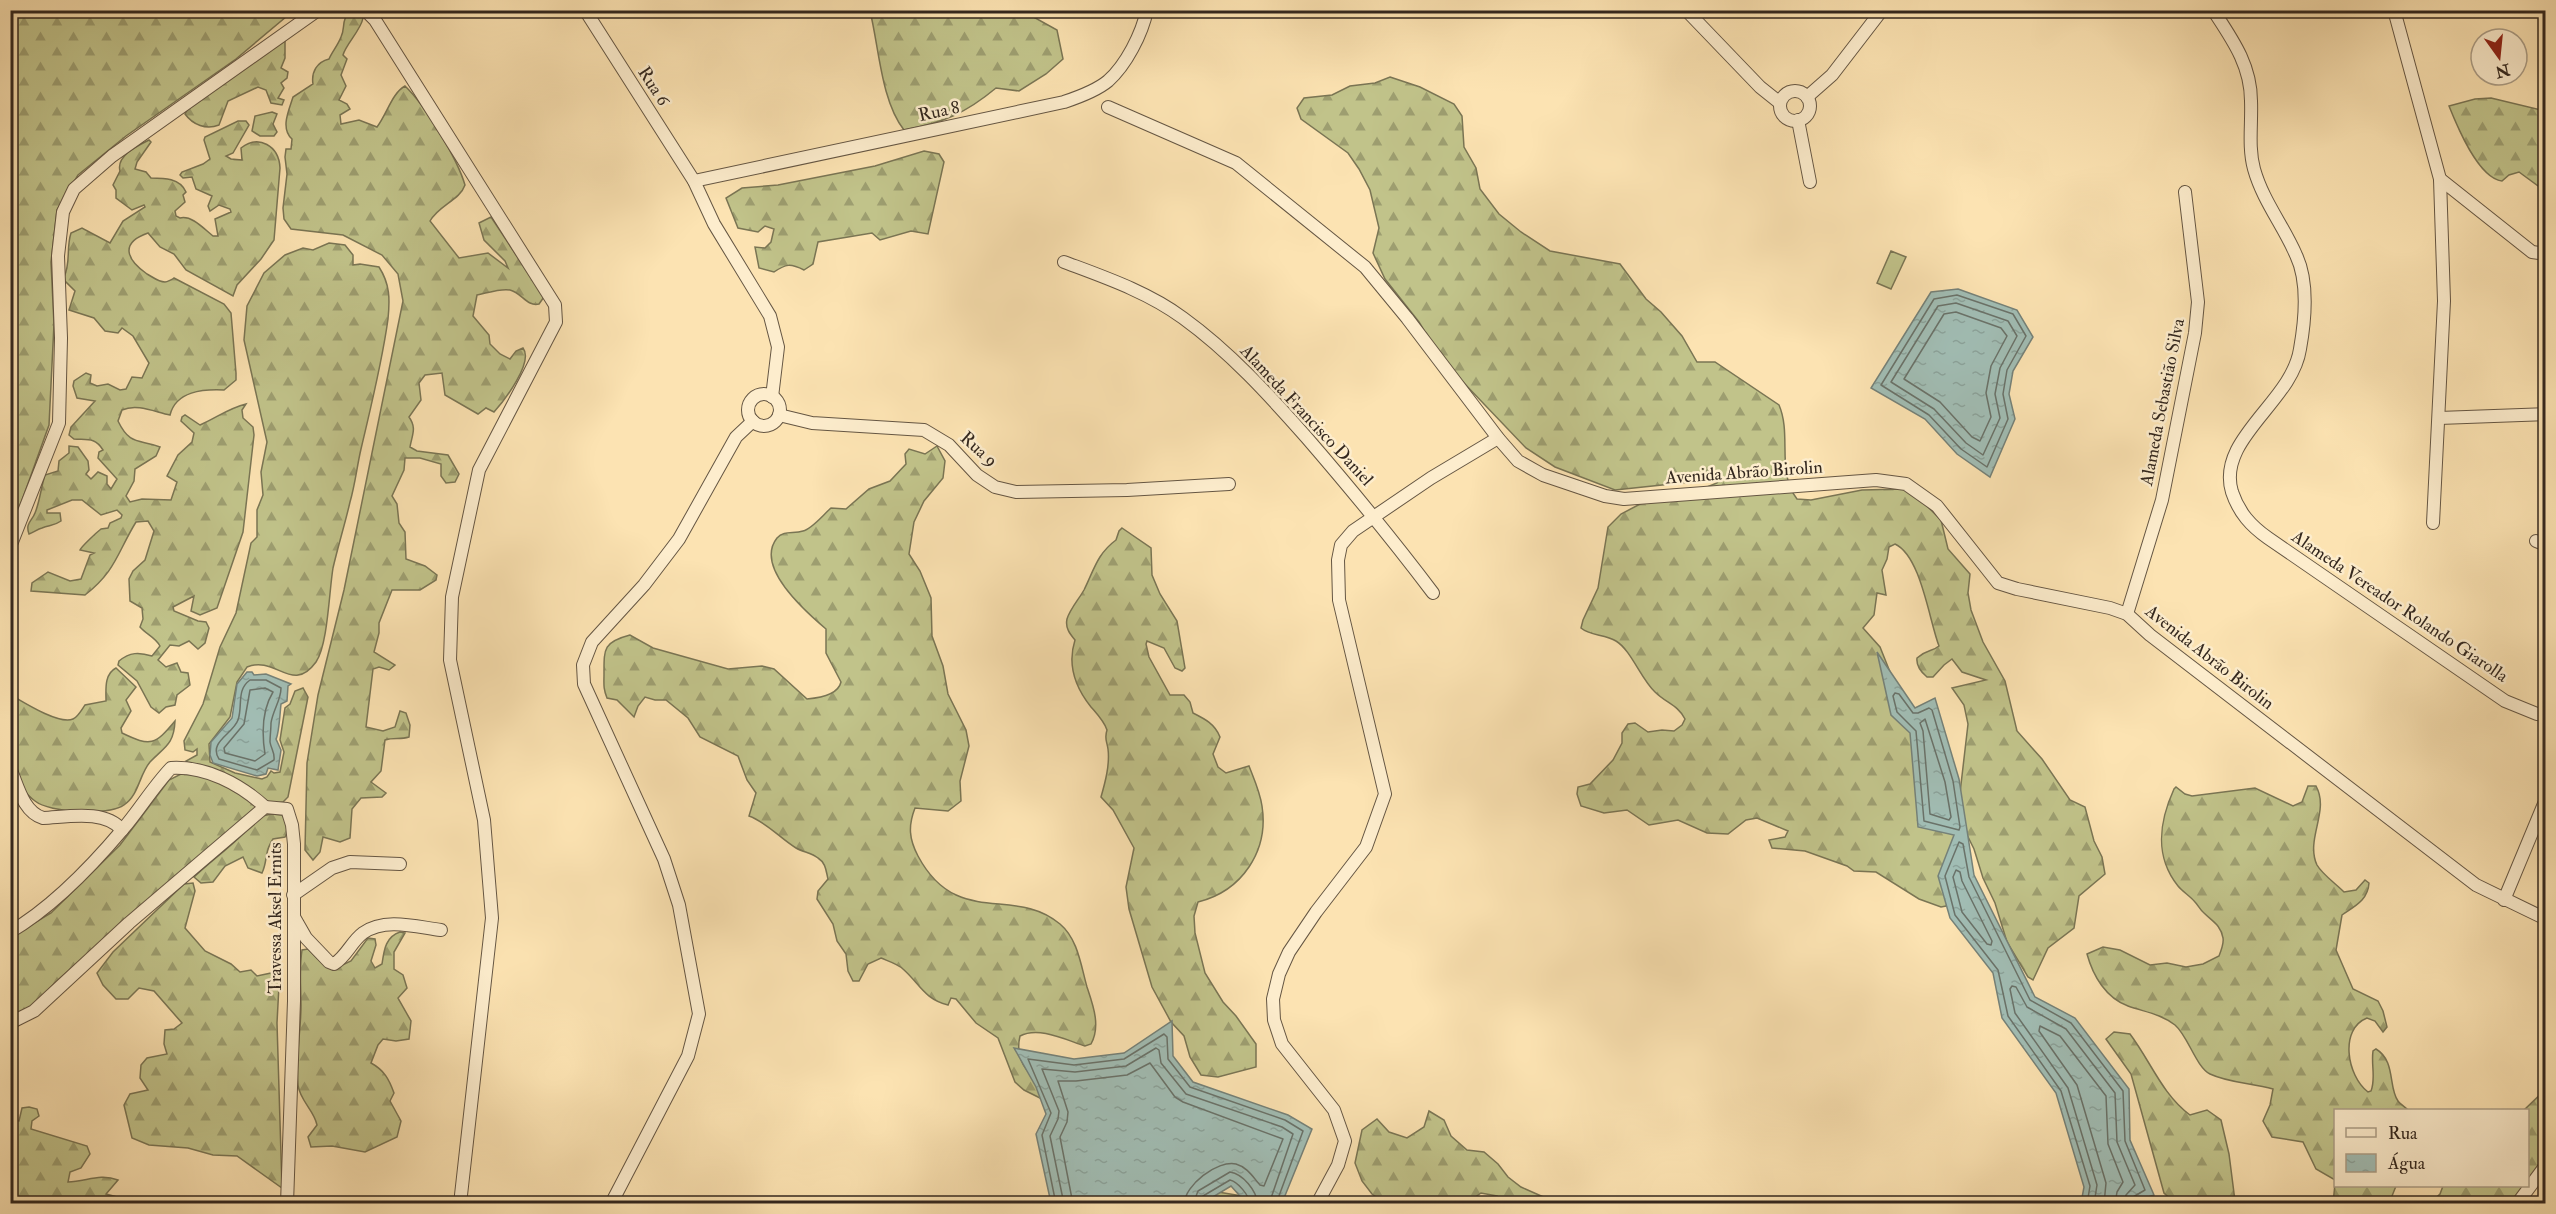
<svg xmlns="http://www.w3.org/2000/svg" width="2556" height="1214" font-family="'IM FELL Double Pica',serif">
  <style>
    .forest { fill: url(#forest-firs); stroke: #7a7554; stroke-width: 1.5; fill-rule: evenodd }
    .pitch { fill: #c1c38a; stroke: #7a7554; stroke-width: 1.5 }
    .water { fill: url(#water-ripples); stroke: #758178; stroke-width: 1.5 }
    .lines { fill: none; stroke-linecap: round; stroke-linejoin: round }
    .shore { stroke: #6a7269; stroke-width: 1.5 }
    .street-casing { stroke: #655643; stroke-width: 14 }
    .street { stroke: #fdedcd; stroke-width: 12 }
    .labels { text-anchor: middle; stroke-width: 5; stroke-linejoin: round; paint-order: stroke }
    .street-label { font-size: 18px; fill: #33271e; stroke: #fdedcd }
  </style>
  <defs>
    <pattern id="forest-firs" width="22" height="20" patternUnits="userSpaceOnUse" patternTransform="scale(1.5)"><rect width="22" height="20" fill="#c1c38a"/><path d="M5 1l3.5 6h-7zM16 11l3.5 6h-7z" fill="#9d9e70"/></pattern>
    <pattern id="water-ripples" width="26" height="14" patternUnits="userSpaceOnUse" patternTransform="scale(1.5)"><rect width="26" height="14" fill="#a1bdb4"/><path d="M2 4q2-2 4 0t4 0M15 11q2-2 4 0t4 0" fill="none" stroke="#8ba29a"/></pattern>
  </defs>
  <rect width="100%" height="100%" fill="#fce3b2"/>
  <filter id="stains"><feTurbulence type="fractalNoise" baseFrequency=".00333" numOctaves="4"/><feColorMatrix values="0 0 0 0 .2 0 0 0 0 .09 0 0 0 0 .02 0 0 0 .5 -.17"/></filter>
  <radialGradient id="worn" r=".72"><stop offset=".6" stop-color="#630" stop-opacity="0"/><stop offset="1" stop-color="#630" stop-opacity=".3"/></radialGradient>
  <!-- forest -->
  <g class="forest">
    <path d="M11,11H293L236,59L126,136L78,175L57,210L51,262L54,324L49,425L11,531Z"/>
    <path d="M352,11L363,18C361,30 346,44 343,55L347,59L341,75L346,86L339,100L347,104L350,109L340,115L341,124L359,120L377,127C387,114 392,93 405,86C425,105 457,158 465,185C460,200 439,205 430,221L459,258L488,253L508,268L505,261L484,240L479,223L491,217L544,297L539,304C527,307 522,293 510,290C501,288 487,293 477,295L473,316L489,335L490,344L500,354L510,359L516,351L523,348C534,362 504,401 494,412L486,408L478,414L445,395L442,373L425,375L419,383L421,400L409,417C417,428 412,435 410,447L417,451L448,455L459,474L455,482L446,483L441,476V464L420,458H405L404,470L392,496L397,504L399,523L405,532L406,559L425,566L437,575L436,580L420,590H392L379,623V633L374,652L395,665L389,670L379,667L373,669L366,727L383,731L395,727L400,711L406,713L410,725L409,737C400,740 394,737 385,740L381,771L371,782L386,793L382,797L361,798L352,809L350,838L340,842L323,837L320,852L313,860L305,850L307,763L318,695L344,590L403,301L398,274L382,255L343,235L291,229L284,219L283,208L287,174L285,157L286,149H291L292,139C280,128 289,110 293,97L313,84C311,72 317,62 329,59C332,52 338,45 341,37C346,27 340,19 352,11Z"/>
    <path d="M870,11H1014V13L1030,15L1057,30L1063,59L1046,74L1019,91L996,88C966,113 943,123 904,130C881,101 879,47 870,11Z"/>
    <path d="M285,40V58L281,68L288,72L287,78L281,83L284,88L278,98L284,100L282,105L271,103L266,90L258,87L228,101L219,125C206,130 193,125 185,114L190,105Z"/>
    <path d="M1390,77L1420,87L1454,104L1462,116L1464,147L1476,168L1480,189L1499,214L1521,232L1550,251L1620,264L1646,299L1661,312L1682,336L1697,362H1715L1779,405C1792,435 1776,472 1797,499L1811,500L1862,490L1902,489L1914,493L1941,520L1948,549L1970,574L1968,593L1971,610L1983,642L2005,681L2017,731L2042,759L2070,800L2085,807L2094,841L2102,857L2105,874L2079,896L2074,928L2048,948L2033,980L2028,977L2007,942L1995,903L1983,878L1974,849L1966,833L1949,901L1946,906L1941,907L1919,899L1876,872L1854,871L1847,866L1805,851L1772,848L1769,840L1785,837L1788,831L1757,818L1746,820L1728,834L1707,833L1678,820L1649,825L1627,810L1604,813L1581,806L1577,794L1578,787L1590,784L1613,760L1622,743V733L1628,724L1635,723L1648,732L1662,730L1674,731L1682,725L1685,719C1678,705 1666,703 1655,692C1641,679 1631,650 1616,641C1605,634 1590,636 1581,628L1583,620L1598,588L1608,527L1621,514L1644,502L1707,487L1717,483L1719,479L1615,490L1555,467L1526,448L1442,360L1419,322L1385,279L1373,253L1379,228L1370,190L1359,169L1348,153L1301,119L1297,108L1304,98L1332,95L1350,86L1375,83ZM1895,544C1921,556 1929,620 1939,646C1932,652 1927,649 1917,658C1916,666 1921,672 1927,677H1933L1944,665L1952,659L1962,672L1986,680L1952,688L1964,705L1968,724L1960,793L1894,682L1880,647L1863,628L1874,615L1877,593L1886,595L1882,570L1887,559L1889,547Z"/>
    <path d="M2491,98L2545,111V191L2519,172L2509,175L2502,181C2478,178 2457,126 2449,106L2475,99Z"/>
    <path d="M272,112L277,114L273,124L277,132L274,136H260L252,131L255,116Z"/>
    <path d="M238,121H246L249,125L233,153L226,156L231,159L242,160L241,148C259,134 279,146 280,168L274,240L261,259L237,285L233,296L186,270L174,254L160,247L148,233C119,243 127,260 147,274C153,277 158,282 165,282C167,282 173,279 174,278L224,304L231,313L236,373V380L224,390C203,389 176,391 170,415C155,412 137,403 122,410L118,421C130,446 139,439 160,447L156,456L135,469L134,481L126,496L130,502L142,499L171,500L177,482L167,476L178,455L192,442L194,433L181,421L182,417L185,415L200,425C216,418 229,408 246,404L242,410L243,418L253,427L254,435L243,532L217,608L200,615L191,611L194,596L173,607L174,611L198,621L206,622L209,628L205,643L198,649L189,641L179,646L170,645L158,660L166,667L177,663L181,672L188,673L190,685L177,695L175,705L166,707L159,713L151,707L137,681L118,665L119,661C130,652 139,652 152,656L160,646C155,637 147,635 140,627L143,619L142,608L130,601L129,579L133,571L145,560L154,531L148,521L136,522C117,553 116,571 85,595L31,591L32,583L48,572L70,581L81,579L90,555L94,553L80,550C81,547 97,532 101,529L108,528L110,523L121,518L122,515L117,510L101,515L82,500H72L47,510V513H60L61,521C54,526 50,525 42,528C38,529 34,532 29,534C25,523 32,521 35,513C40,501 41,487 45,475L58,471L59,461L69,453V446L78,447L88,461L89,470L86,474L91,479L98,472L107,476V484L111,489L117,479L98,458L99,452L103,450C95,437 87,440 74,439L69,435L71,427L95,401L77,398L73,386L74,381L86,373L91,375L90,383L97,386L108,384L120,390L126,389L132,377L142,378L149,363L133,336L122,328L118,333L105,331L94,318L69,310L75,291L65,281L64,277C71,263 66,248 71,233L82,228L110,243L123,221L145,207L144,205L132,210L116,198V190L113,185L120,171C116,156 137,146 149,140L151,142L137,162L135,169L146,172L151,178C164,178 180,178 186,192L183,195L185,202L175,211L176,216L180,218C192,215 204,229 213,236H218L215,219L231,212L230,209L219,205L210,211L208,206L212,196L196,189L192,177L183,178L180,175L182,172L203,164L210,159L204,140L205,137Z"/>
    <path d="M924,151L939,154L944,162L928,234L911,231L880,240L872,233L818,242L813,264L804,270C790,263 786,264 774,272L759,268L755,247L765,248L771,242L774,229L765,226L758,232L738,228L726,198L742,188L778,185L875,166Z"/>
    <path d="M329,243L345,245L353,255V265L360,264L379,267C390,284 390,299 388,319C382,363 371,406 361,449C357,466 355,485 350,502C345,524 338,546 333,568C329,592 328,644 316,662C292,695 276,655 247,667L237,682L230,717L209,744L210,762L235,773L262,779L267,777L271,771L274,773L280,772L284,752L280,740L285,708L290,704L295,691L303,688L308,697L288,797L283,802L272,804L190,764L186,761L197,755V749L193,752L185,750L184,741L203,704L220,647L236,613L251,543L257,537V510L263,495L261,472L267,442L244,340L247,306L264,273L285,255L303,248L313,250Z"/>
    <path d="M937,446L945,461L943,478L924,501L914,522L909,554L920,571L931,598L932,636L943,666L948,694L966,730L969,746L960,781L961,801L948,811L915,808C908,826 909,839 918,856C957,929 1014,885 1060,924C1078,939 1081,966 1087,987C1093,1005 1101,1026 1091,1044L1085,1046C1066,1040 1039,1026 1020,1036C1014,1061 1029,1074 1045,1090L1044,1100L1024,1090L1015,1082L998,1038L976,1023L956,999L951,998L948,1005C924,999 920,984 903,969C898,964 888,961 881,958L868,964L859,981H853L848,971L846,954L837,941L833,924L817,899L818,891L828,879C826,871 826,863 818,858C812,853 803,852 796,848C780,838 766,822 749,816L756,793L747,780L738,756L700,737L688,718L666,700H655L645,697L638,706L634,717L617,700L607,698C603,688 604,684 604,674C604,649 603,642 630,635L653,648L728,669L762,666L774,669L807,699C819,698 838,695 841,682L826,653V629C807,613 754,567 777,538C784,530 793,534 803,531C812,529 823,515 831,508L846,509L869,489L890,481L906,464L905,454L909,449L925,454Z"/>
    <path d="M1122,528L1151,548L1152,575L1160,594L1177,621L1185,668L1182,671L1175,668L1164,648L1147,641L1146,644L1149,657L1170,695H1184L1190,702L1193,713C1205,719 1215,724 1220,737L1213,754L1218,767L1226,773L1249,766C1254,779 1260,792 1262,806C1269,851 1242,891 1198,902L1194,916L1195,933L1205,973L1223,1002L1236,1016L1256,1044V1067L1218,1077L1201,1075L1190,1057L1184,1036L1171,1022L1152,987L1129,909L1126,887L1134,848L1113,810L1101,797C1105,783 1110,765 1108,749C1107,741 1104,739 1107,730C1104,721 1097,714 1091,707C1075,687 1067,665 1075,640C1070,634 1065,628 1067,619C1070,609 1079,599 1084,590C1094,570 1097,554 1116,540L1119,531Z"/>
    <path d="M116,668L136,687L126,700L131,711L121,728L122,733C151,747 155,745 175,721C174,745 164,747 150,762C139,775 139,795 124,805C108,816 50,813 35,801C25,794 15,779 11,768V695C23,702 59,725 73,719C78,717 82,709 85,705L106,701C106,690 104,674 116,668Z"/>
    <path d="M183,773C213,777 234,789 258,805L59,979L32,1006L11,1017V937L51,913L120,845L169,780Z"/>
    <path d="M2308,786H2316C2330,811 2305,839 2317,865C2322,874 2336,884 2344,892L2356,890L2365,880L2369,883C2368,900 2355,906 2342,915L2336,950L2353,989L2378,1001L2383,1011L2387,1027L2383,1032L2375,1021L2367,1018C2339,1029 2347,1076 2368,1092L2371,1091C2376,1079 2371,1065 2373,1051L2376,1049C2396,1061 2388,1087 2398,1101C2400,1104 2405,1107 2408,1110H2336L2335,1180L2316,1169L2303,1142L2272,1137L2263,1121L2270,1105L2273,1089C2252,1083 2229,1083 2210,1074C2196,1067 2188,1036 2175,1025C2161,1014 2145,1012 2128,1006C2106,998 2093,976 2087,954L2103,947L2120,950L2150,965L2167,963L2186,967L2203,964L2219,956C2221,951 2224,943 2223,938C2221,925 2212,921 2204,913C2200,910 2198,905 2195,902C2190,896 2183,892 2178,886C2154,856 2159,822 2174,789L2176,787L2185,794L2192,796L2255,788L2293,806L2302,802Z"/>
    <path d="M272,814L282,815L287,822L289,829L285,837L273,839C264,851 268,861 262,873L248,868L243,857L225,866L213,882L201,883L194,877C215,857 241,840 257,817Z"/>
    <path d="M193,883L195,891L185,928L205,951L231,964L240,972L251,970L257,976L276,972L279,985L277,1023L282,1188L237,1156L213,1155L188,1148L149,1145L132,1138L124,1105L130,1094L148,1090L140,1078L141,1065L147,1058L167,1054L164,1044L165,1030L174,1029L182,1023L154,991L139,988L128,999H116L103,985L97,973L113,952L184,884Z"/>
    <path d="M400,932L405,933L394,952V969L403,975L407,988L398,998L411,1021L409,1039L396,1041L383,1039L378,1045L371,1063C384,1070 389,1079 394,1093L390,1101L401,1121L397,1137L365,1152L332,1146L311,1147L308,1137L317,1125C314,1110 300,1101 298,1085C295,1059 301,1031 301,1006C301,987 299,969 302,950L308,949L323,964L334,969L351,961L368,938L375,939L376,945L371,961L375,968L382,964C384,951 385,937 400,932Z"/>
    <path d="M2114,1032L2130,1034C2151,1062 2162,1094 2190,1115L2207,1110L2221,1120L2229,1154L2235,1201L2231,1204L2175,1203L2164,1193L2131,1074L2106,1039Z"/>
    <path d="M2545,1090V1156L2528,1183V1110H2524Z"/>
    <path d="M29,1107L37,1109L39,1116L32,1121L31,1129L87,1146L90,1154L81,1168L70,1172L68,1182C86,1182 99,1173 118,1180L106,1194L125,1199V1203H11V1120L19,1121L22,1108Z"/>
    <path d="M1429,1111L1444,1120L1451,1136L1467,1150L1484,1152L1498,1164L1508,1177L1521,1187L1557,1203H1505L1497,1196L1481,1193L1467,1203H1385L1372,1194L1362,1181L1355,1163L1362,1130L1377,1119L1389,1132L1407,1138L1424,1127Z"/>
    <path d="M2335,1184L2336,1186H2396L2392,1196L2393,1203H2333Z"/>
    <path d="M2443,1186H2526L2510,1203L2429,1204L2440,1194Z"/>
    <path d="M1218,1192L1248,1197L1257,1204H1167Z"/>
  </g>
  <!-- pitch -->
  <path class="pitch" d="M1891,251L1906,257L1891,289L1877,283Z"/>
  <!-- water -->
  <g class="water">
    <path d="M1958,289L2017,310L2033,337L2013,371L2009,394L2015,419L1990,477L1957,454L1925,419L1871,388L1931,292Z"/>
    <path d="M1877,652L1915,708L1935,698L1959,779L1974,875L2035,997L2075,1018L2129,1089L2130,1140L2154,1195L2130,1203H2081L2084,1187L2056,1093L2002,1018L1993,973L1950,918L1938,876L1954,835L1918,827L1910,733L1891,715Z"/>
    <path d="M247,672H252L254,675L266,674L291,684L288,686L287,701L281,704C280,713 279,734 276,739L281,750L278,770L268,768L266,774L257,776L213,763L210,755L211,742L232,718L237,684Z"/>
    <path d="M1172,1021L1173,1056L1193,1082L1288,1115L1312,1129L1282,1203H1246L1231,1186L1203,1203H1051L1036,1134L1046,1114L1036,1087L1014,1048L1074,1059L1124,1053Z"/>
  </g>
  <g class="lines">
    <!-- shore -->
    <g class="shore">
      <path d="M1957,295L2013,314L2026,336L2007,370L2003,394L2008,419L1987,467L1961,449L1929,415L1881,385L1934,299Z"/>
      <path d="M1956,303L2008,321L2017,336L2000,368L1995,394L2000,418L1983,455L1966,443L1934,409L1891,382L1938,306Z"/>
      <path d="M1956,312L2001,328L2007,336L1991,366L1986,393L1991,417L1980,441L1972,437L1940,402L1904,379L1944,314Z"/>
      <path d="M250,680H266L281,688C281,700 273,710 271,723C271,729 270,736 270,742C271,749 275,752 274,760L257,770L219,759C208,742 233,734 238,720C243,706 236,690 250,680Z"/>
      <path d="M265,688L273,692C262,710 262,735 265,754L255,761L225,753L224,748L244,724L250,690Z"/>
      <path d="M1895,693L1899,694L1913,713H1918L1929,708L1932,710L1953,781L1960,827L1959,830L1924,821L1916,731L1897,712L1893,696Z"/>
      <path d="M1925,719L1945,782L1951,817L1949,820L1930,814L1923,731L1920,723Z"/>
      <path d="M1956,870L1960,872L1962,881L1992,941L1991,945L1987,944L1962,912L1953,877Z"/>
      <path d="M1056,1204L1042,1135L1051,1113L1028,1059L1074,1065L1124,1059L1164,1034L1167,1037L1168,1059L1190,1087L1285,1120L1303,1131L1276,1204"/>
      <path d="M1064,1204L1050,1136L1058,1119L1059,1111L1042,1069L1075,1072L1126,1066L1156,1048L1159,1050L1161,1063L1186,1094L1282,1127L1293,1134L1269,1204"/>
      <path d="M1073,1204L1060,1137L1067,1122L1068,1112L1058,1081H1076L1127,1075L1150,1063L1175,1097L1183,1102L1283,1139L1264,1186L1260,1185C1253,1177 1247,1167 1236,1164C1217,1160 1185,1185 1184,1204"/>
      <path d="M1193,1204L1198,1191L1230,1172C1243,1174 1256,1190 1258,1204"/>
      <path d="M1201,1204L1203,1196L1230,1180C1238,1182 1249,1195 1250,1204"/>
      <path d="M2087,1204L2090,1186L2061,1091L2008,1016L1998,970L1955,915L1945,876L1959,842L1963,844L1969,877L2030,1000L2071,1023L2123,1091L2125,1141L2145,1190L2133,1197L2131,1204"/>
      <path d="M2094,1204L2097,1185L2068,1088L2015,1013L2010,989L2012,986L2016,987L2027,1007L2066,1029L2115,1093L2117,1142L2135,1185L2126,1195L2124,1204"/>
      <path d="M2104,1204L2106,1183L2077,1085L2039,1031L2040,1026L2060,1036L2106,1096L2108,1144L2123,1182L2117,1192L2115,1204"/>
    </g>
    <!-- street casing -->
    <g class="street-casing">
      <g id="street">
        <path d="M365,10L375,20L555,305L556,322L479,470L452,597L450,660L484,820L492,918L460,1204"/>
        <path d="M585,10L694,181L714,224L770,316L778,347L772,397"/>
        <path d="M1686,10L1760,87L1780,103"/>
        <path d="M2213,10C2232,39 2251,65 2251,101C2252,124 2248,147 2254,169C2263,201 2283,225 2296,255C2309,282 2305,321 2300,349C2292,402 2216,439 2232,492C2239,513 2251,526 2268,538L2505,701L2537,714L2546,715"/>
        <path d="M2394,10L2440,179L2444,301L2433,523"/>
        <circle cx="1795" cy="106" r="15"/>
        <path d="M1807,97L1832,75L1882,10"/>
        <path d="M1108,107L1236,163L1365,267L1407,318L1498,438L1518,461L1543,475L1605,496L1624,499L1876,480L1906,484L1937,506L1998,583L2017,589L2110,608L2127,614L2150,635L2476,885L2546,919"/>
        <path d="M1798,120L1810,182"/>
        <path d="M2440,179L2532,252L2546,254"/>
        <path d="M694,181L1064,102C1079,97 1096,91 1108,81C1126,65 1142,34 1147,10"/>
        <path d="M1064,262C1104,277 1148,292 1183,318C1230,352 1269,395 1307,438C1351,489 1393,540 1433,593"/>
        <circle cx="764" cy="410" r="16"/>
        <path d="M779,415L812,423L924,430L949,445L977,475L995,487L1016,492L1127,490L1229,484"/>
        <path d="M2439,418L2546,414"/>
        <path d="M2536,541L2546,545"/>
        <path d="M10,547L59,423L61,338L58,256L63,212L74,189L112,156L318,10"/>
        <path d="M2127,614L2162,500L2195,333L2198,302L2185,192"/>
        <path d="M10,768C18,786 23,812 43,818C67,817 105,809 122,830"/>
        <path d="M293,895L332,868L350,862L400,864"/>
        <path d="M2504,900L2546,799"/>
        <path d="M294,917L306,938L329,962L334,964C347,956 351,942 363,933C385,917 417,927 441,930"/>
        <path d="M10,932C53,907 91,867 123,829C140,809 153,787 171,768C206,766 240,784 265,807"/>
        <path d="M10,1023L34,1011L129,923L265,807L287,809L292,825L294,844V1001L287,1204"/>
        <path d="M611,1204L688,1056L699,1014L679,905L664,859L584,684L583,665L592,642L644,585L679,539L736,437L753,421"/>
        <path d="M1317,1204L1338,1165L1345,1141L1334,1110L1282,1044L1274,1020L1273,999L1279,974L1289,952L1316,912L1366,847L1385,794L1339,600L1338,560L1341,545L1353,531L1431,478L1498,438"/>
        <path d="M2517,1204L2546,1165"/>
      </g>
    </g>
    <!-- street -->
    <use href="#street" class="street"/>
  </g>
  <g class="labels">
    <!-- street labels -->
    <g class="street-label">
      <text transform="translate(654 86) rotate(57)" y="6">Rua 6</text>
      <text transform="translate(939 111) rotate(-12)" y="6">Rua 8</text>
      <text transform="translate(2162 402) rotate(-79)" y="6">Alameda Sebastião Silva</text>
      <text transform="translate(1307 415) rotate(47)" y="6">Alameda Francisco Daniel</text>
      <text transform="translate(979 449) rotate(42)" y="6">Rua 9</text>
      <text transform="translate(1744 472) rotate(-4)" y="6">Avenida Abrão Birolin</text>
      <text transform="translate(2400 606) rotate(34)" y="6">Alameda Vereador Rolando Giarolla</text>
      <text transform="translate(2210 657) rotate(38)" y="6">Avenida Abrão Birolin</text>
      <text transform="translate(275 918) rotate(-90)" y="6">Travessa Aksel Ernits</text>
    </g>
  </g>
  <!-- margin -->
  <rect width="2556" height="1214" fill="none" stroke="#fce3b2" stroke-width="36"/>
  <rect x="12" y="12" width="2532" height="1190" fill="none" stroke="#33271e" stroke-width="3"/>
  <rect x="18" y="18" width="2520" height="1178" fill="none" stroke="#33271e" stroke-width="1.5"/>
  <!-- legend -->
  <rect x="2334" y="1109" width="195" height="78" fill="#fdedcd" stroke="#ac9e87" stroke-width="1.5"/>
  <rect x="2346" y="1128" width="30" height="9" fill="#fdedcd" stroke="#ac9e87" stroke-width="1.5"/>
  <text x="2388" y="1139" font-size="18" fill="#33271e">Rua</text>
  <rect x="2346" y="1154" width="30" height="18" fill="url(#water-ripples)" stroke="#ac9e87" stroke-width="1.5"/>
  <text x="2388" y="1169" font-size="18" fill="#33271e">Água</text>
  <!-- north arrow -->
  <g transform="translate(2499 57) rotate(165)"><circle r="28" fill="#fdedcd" stroke="#ac9e87" stroke-width="1.5"/>
  <path d="M0-4.5L10 22L0 15L-10 22Z" fill="#8f2418"/>
  <text y="-9" font-size="16" font-weight="bold" text-anchor="middle" fill="#33271e">N</text>
  </g>
  <rect width="100%" height="100%" filter="url(#stains)"/>
  <rect width="100%" height="100%" fill="url(#worn)"/>
</svg>
